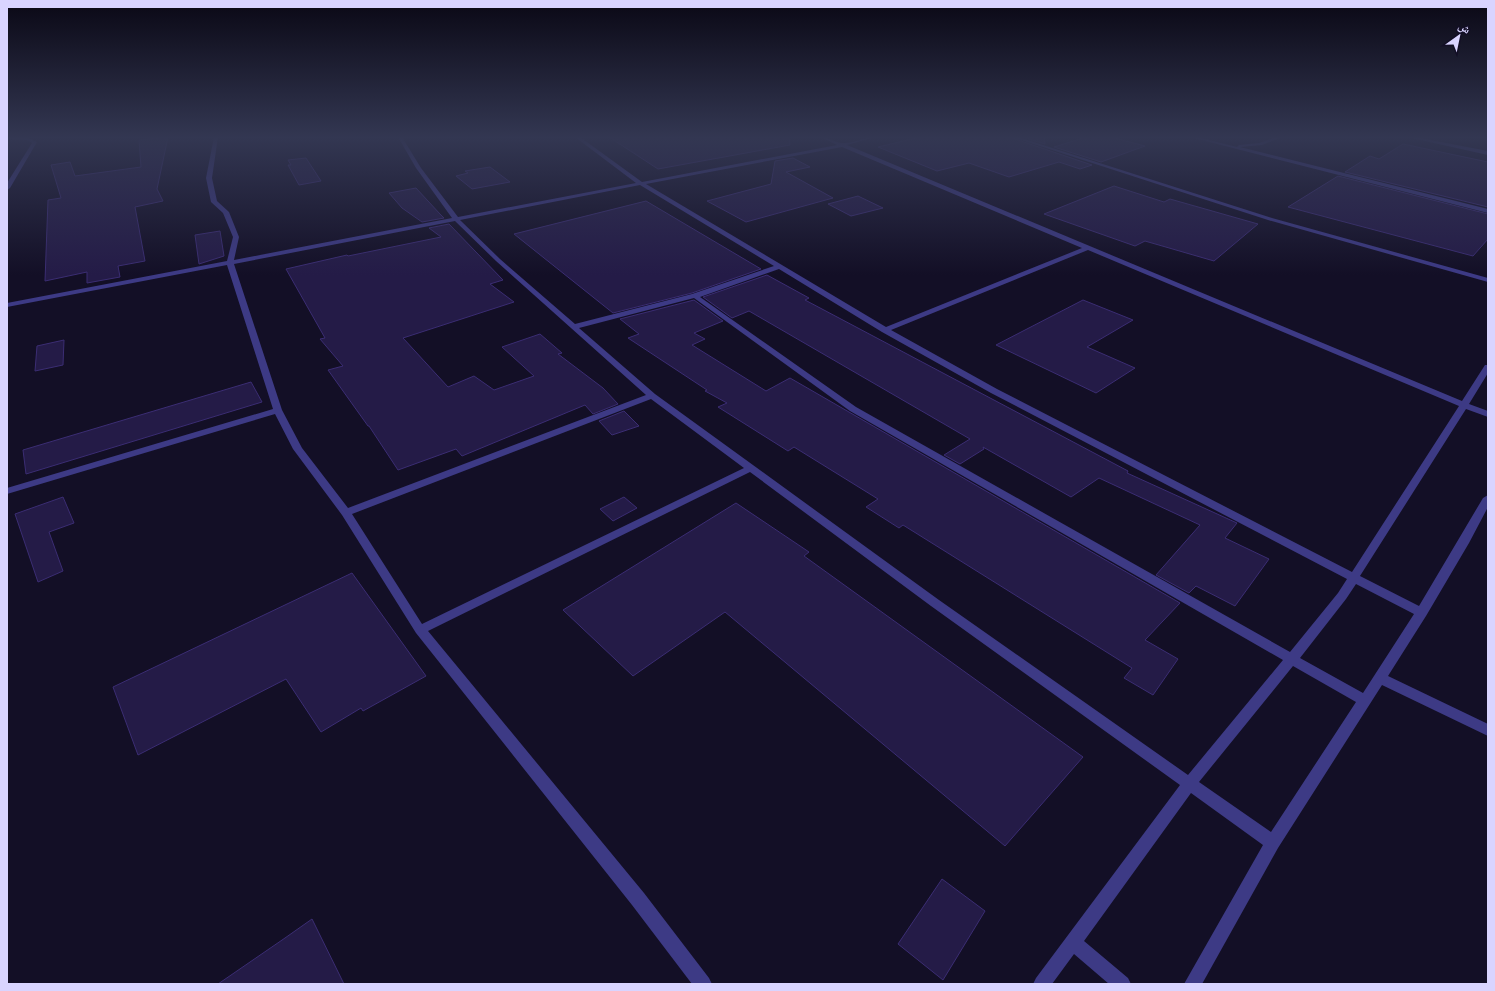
<svg xmlns="http://www.w3.org/2000/svg" width="1495" height="991" font-family="'Fira Sans Condensed','Noto Naskh Arabic',sans-serif">
  <style>
    .building { fill: #241b47; stroke: #3b2d73 }
    .lines { fill: none; stroke-linecap: round; stroke-linejoin: round }
    .minor { fill: #3d3a85; fill-rule: evenodd }
  </style>
  <rect width="100%" height="100%" fill="#130f26"/>
  <!-- building -->
  <g class="building">
    <path d="M168,137L157,189L163,201L135,207L145,261L118,266L120,277L87,283V272L45,281L48,200L61,198L51,165L70,162L75,176L141,167L139,140Z"/>
    <path d="M609,137H789L790,145L658,169Z"/>
    <path d="M920,137H1011L1012,138L1092,165L1080,169L1059,162L1009,177L969,163L937,171L878,147Z"/>
    <path d="M1022,137H1044L1045,144Z"/>
    <path d="M1086,137H1111L1145,146L1101,162L1054,147Z"/>
    <path d="M1403,144L1488,162V207L1345,172L1370,156L1379,159Z"/>
    <path d="M306,158L321,181L299,185L288,165H291L288,160Z"/>
    <path d="M793,158L810,167L786,172L833,198L746,222L707,201L771,184L775,161Z"/>
    <path d="M490,167L510,182L472,189L456,176L468,173L465,171Z"/>
    <path d="M1338,176L1488,214V239L1473,256L1288,207Z"/>
    <path d="M1114,186L1164,202L1170,199L1258,224L1214,261L1145,241L1135,246L1044,214Z"/>
    <path d="M416,188L440,214L444,218L422,222L402,208L389,193Z"/>
    <path d="M858,196L883,208L851,216L828,204Z"/>
    <path d="M646,201L761,269L692,293L613,313L514,234Z"/>
    <path d="M449,224L503,280L490,284L514,302L403,338L448,387L474,376L494,390L534,376L502,347L540,334L562,353L558,354L603,388L618,404L593,414L585,405L462,456L456,449L398,470L369,426H368L328,370L343,366L320,339L325,338L286,269L347,255L348,256L441,237L429,228Z"/>
    <path d="M220,231L224,256L199,264L195,235Z"/>
    <path d="M767,275L809,298L805,300L1128,471L1127,473L1237,523L1225,538L1269,559L1235,606L1196,586L1189,593L1156,575L1200,525L1099,478L1071,497L983,447L984,449L960,464L944,455L970,439L749,311L732,318L703,297Z"/>
    <path d="M694,300L723,321L694,333L705,339L692,345L766,391L790,378L1180,603L1145,640L1178,659L1153,695L1124,678L1132,668L903,525L899,528L866,507L878,499L794,447L788,451L718,407L727,403L705,391L707,390L628,338L639,334L620,319Z"/>
    <path d="M1083,300L1133,320L1087,347L1135,368L1096,393L996,345Z"/>
    <path d="M64,340L63,365L35,371L37,346Z"/>
    <path d="M251,382L262,402L26,474L23,450Z"/>
    <path d="M624,411L639,426L612,435L599,421Z"/>
    <path d="M63,497L74,523L49,532L63,571L38,582L15,514Z"/>
    <path d="M624,497L637,508L613,521L600,509Z"/>
    <path d="M736,503L809,552L804,556L1083,757L1005,846L725,612L633,676L563,610Z"/>
    <path d="M352,573L426,676L363,711L361,708L321,732L286,679L138,755L113,687Z"/>
    <path d="M942,879L985,911L943,980L898,944Z"/>
    <path d="M312,919L344,984H218L285,938Z"/>
  </g>
  <g class="lines">
    <!-- minor -->
    <g class="minor">
      <path d="M7,137L28,138L37,142L10,188L7,190V183L32,143L27,140L7,139Z"/>
      <path d="M214,137H218L212,178L217,201L229,212L239,237L234,260L452,218L416,168L398,137H402L421,168L458,217L636,183L575,137H580L642,182L837,145L821,137C829,137 835,143 843,143C851,144 865,137 875,137L847,145L1462,401L1485,365H1488V373L1469,404L1488,411V417L1466,409L1360,576L1419,606L1483,498L1488,495V507L1469,543L1426,616L1388,676L1488,724V736L1382,685L1278,848L1202,984H1184L1263,845L1191,793L1084,941L1128,978L1131,984H1109L1074,954L1052,984H1033L1036,978L1180,785L931,606L750,472L428,631L644,893L709,978L712,984H692L632,905L416,633L342,515L293,449L275,414L7,494V488L273,409L227,265L7,307V303L227,261L233,237L223,213L211,202L206,178ZM842,147L1082,248L886,327L646,184ZM640,185L774,266L692,294L575,324L500,259L460,220ZM455,221L496,261L646,395L348,508L302,448L282,410L234,264ZM1088,250L1459,406L1352,572L997,389L891,330ZM779,269L882,332L991,393L1347,579L1338,593L1290,652L856,407L700,297ZM694,298L850,411L1283,660L1188,775L939,600L655,394L579,328ZM651,399L744,468L422,624L352,514ZM1356,584L1414,614L1363,693L1300,658L1346,599ZM1293,666L1356,702L1271,832L1199,782Z"/>
      <path d="M1012,137H1018L1272,218L1488,278V282L1268,220Z"/>
      <path d="M1190,137H1197L1237,147L1239,145L1259,143L1276,137H1282L1262,145L1240,147L1488,209V213Z"/>
      <path d="M1407,137H1415L1488,151V155Z"/>
    </g>
  </g>
  <!-- sky -->
  <linearGradient id="sky" x2="0" y2="1"><stop stop-color="#0a0815"/><stop offset="0.5" stop-color="#333752"/><stop offset="1" stop-color="#333752" stop-opacity="0"/></linearGradient>
  <rect width="1495" height="275" fill="url(#sky)"/>
  <!-- border -->
  <rect width="1495" height="991" fill="none" stroke="#d9d4ff" stroke-width="16"/>
  <!-- north arrow -->
  <g transform="translate(1459 36) rotate(33)" stroke="#130f26" stroke-width="3" paint-order="stroke">
  <path d="M0-3L7 15L0 10L-7 15Z" fill="#d9d4ff"/>
  <text y="-6" font-size="11" font-weight="bold" text-anchor="middle" fill="#d9d4ff">ش</text>
  </g>
</svg>
